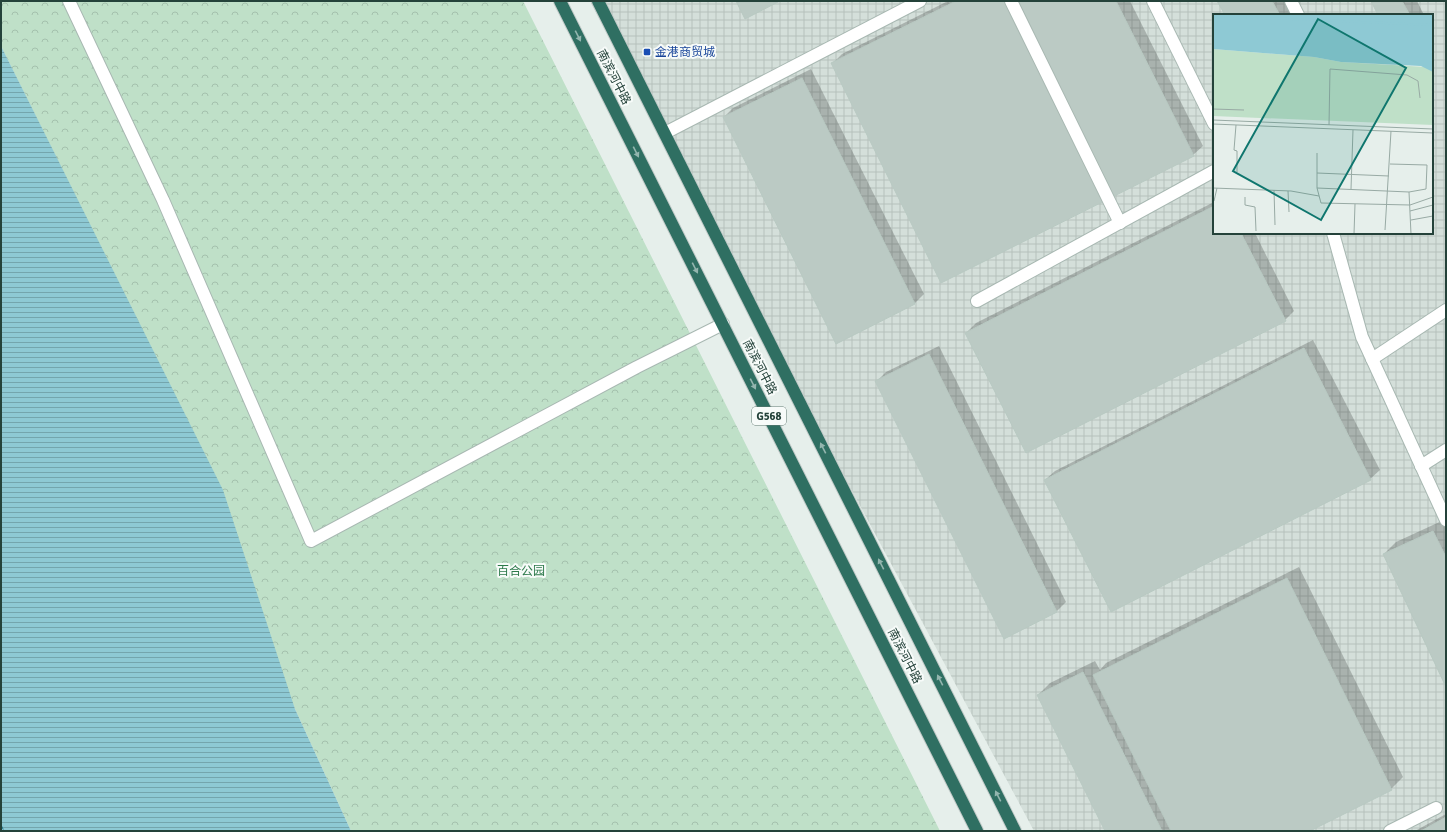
<svg xmlns="http://www.w3.org/2000/svg" width="1447" height="832" font-family="Signika,'Noto Sans SC',sans-serif">
  <style>
    .industrial { fill: url(#industrial-grid); fill-rule: evenodd }
    .park { fill: url(#park-crowns) }
    .water { fill: url(#water-rules) }
    .shadow { fill: #0003 }
    .lines { fill: none; stroke-linecap: round; stroke-linejoin: round }
    .ferry { stroke: #1c6f80; stroke-width: 1; stroke-dasharray: 5 4; stroke-linecap: butt }
    .building { fill: #bbcac4; stroke: #b8c9c2 }
    .minor-casing { stroke: #a8b8b2; stroke-width: 14 }
    .highway-casing { stroke: #c2cac8; stroke-width: 14 }
    .minor { stroke: #fff; stroke-width: 12 }
    .highway { stroke: #2f6f62; stroke-width: 12 }
    .oneway { fill: #93b5ae }
    .transit-dot { fill: #1a4fb4; stroke: #f7fbf9; stroke-width: 1.5 }
    .labels { text-anchor: middle; stroke-width: 4; stroke-linejoin: round; paint-order: stroke }
    .shield { fill: #f7fbf9; stroke: #637a73; stroke-width: 1 }
    .shield-label { font-size: 11px; font-weight: bold; fill: #24423a }
    .transit-label { font-size: 12px; fill: #164399; stroke: #f7fbf9; text-anchor: start }
    .street-label { font-size: 12px; fill: #24423a; stroke: #f7fbf9 }
    .park-label { font-size: 12px; fill: #2d7a4b; stroke: #f7fbf9 }
    .inset-river { fill: none; stroke: #8ec9d4; stroke-width: 2 }
    .inset-road { fill: none; stroke: #98aaa4; stroke-width: 1 }
    .view { fill: #0f766e; fill-opacity: 0.15; stroke: #0f766e; stroke-width: 2 }
    .inset-edge { fill: none; stroke: #24423a; stroke-width: 2 }
  </style>
  <defs>
    <pattern id="industrial-grid" width="8" height="8" patternUnits="userSpaceOnUse"><rect width="8" height="8" fill="#d4dfda"/><path d="M0 4h8M4 0v8" fill="none" stroke="#b6c1bc"/></pattern>
    <pattern id="park-crowns" width="20" height="18" patternUnits="userSpaceOnUse"><rect width="20" height="18" fill="#bfe0c8"/><path d="M2 6a3 3 0 1 1 6 0M12 15a3 3 0 1 1 6 0" fill="none" stroke="#a4c1ad"/></pattern>
    <pattern id="water-rules" width="6" height="5" patternUnits="userSpaceOnUse"><rect width="6" height="5" fill="#8ec9d4"/><path d="M0 2.5h6" fill="none" stroke="#74a5ad"/></pattern>
  </defs>
  <rect width="100%" height="100%" fill="#e6efeb"/>
  <!-- industrial -->
  <path class="industrial" d="M590,1H1446V831H1034ZM1214,15H1432V233H1214Z"/>
  <!-- park -->
  <path class="park" d="M1,1H523L940,831H351L295,709L100,246L1,46Z"/>
  <!-- water -->
  <path class="water" d="M1,46L223,490L295,709L351,831H1Z"/>
  <!-- shadow -->
  <g class="shadow">
    <path d="M948,1H1130L1203,146L1193,155L832,64L842,54Z"/>
    <path d="M1218,1H1291L1298,15H1226Z"/>
    <path d="M1372,1H1417L1424,15H1377L1379,14Z"/>
    <path d="M811,69L924,294L914,304L724,117L733,108Z"/>
    <path d="M1214,202V233H1255L1294,311L1285,320L966,333L976,323Z"/>
    <path d="M1313,340L1380,470L1370,479L1045,480L1055,471Z"/>
    <path d="M939,346L1066,602L1057,611L1005,637L877,381L886,372Z"/>
    <path d="M1446,519V685L1384,554L1396,542Z"/>
    <path d="M1299,567L1403,777L1391,789L1307,831H1106L1038,695L1050,683L1095,661L1100,670L1106,663Z"/>
    <path d="M1446,814V831H1415Z"/>
  </g>
  <g class="lines">
    <!-- ferry -->
    <path class="ferry" d="M1,825L4,831"/>
  </g>
  <!-- building -->
  <g class="building">
    <path d="M736,1H780L745,19Z"/>
    <path d="M956,1H1116L1194,156L941,283L831,63Z"/>
    <path d="M1217,1H1272L1280,15H1225Z"/>
    <path d="M1371,1H1402L1410,15H1378Z"/>
    <path d="M802,78L915,304L836,344L723,117Z"/>
    <path d="M1214,206V233H1241L1286,321L1026,453L965,333Z"/>
    <path d="M1304,348L1371,480L1111,612L1044,480Z"/>
    <path d="M929,354L1057,612L1004,639L875,381Z"/>
    <path d="M1433,531L1446,557V687L1383,554Z"/>
    <path d="M1287,578L1392,790L1310,831H1171L1093,675Z"/>
    <path d="M1083,672L1162,831H1105L1037,695Z"/>
    <path d="M1446,817V831H1421Z"/>
  </g>
  <g class="lines">
    <!-- minor casing -->
    <g class="minor-casing">
      <g id="minor">
        <path d="M69,1L163,200L311,541L637,367L723,324"/>
        <path d="M1011,1L1120,223"/>
        <path d="M1153,1L1214,124"/>
        <path d="M1291,1L1298,15"/>
        <path d="M665,133L920,1"/>
        <path d="M1333,233L1362,337L1446,520"/>
        <path d="M977,301L1214,171"/>
        <path d="M1372,359L1446,310"/>
        <path d="M1421,466L1446,450"/>
        <path d="M1390,831L1436,808"/>
      </g>
    </g>
    <!-- highway casing -->
    <g class="highway-casing">
      <g id="highway">
        <path d="M560,1L977,831"/>
        <path d="M598,1L1015,831"/>
      </g>
    </g>
    <!-- minor -->
    <use href="#minor" class="minor"/>
    <!-- highway -->
    <use href="#highway" class="highway"/>
  </g>
  <!-- one-way arrows -->
  <defs><path id="oneway-solid" d="M-6-.8H1V-3.2L6.5 0L1 3.2V.8H-6Z"/></defs>
  <g class="oneway">
    <use href="#oneway-solid" transform="translate(578 36) rotate(63)"/>
    <use href="#oneway-solid" transform="translate(636 152) rotate(63)"/>
    <use href="#oneway-solid" transform="translate(695 268) rotate(63)"/>
    <use href="#oneway-solid" transform="translate(753 384) rotate(63)"/>
    <use href="#oneway-solid" transform="translate(823 448) rotate(-117)"/>
    <use href="#oneway-solid" transform="translate(881 564) rotate(-117)"/>
    <use href="#oneway-solid" transform="translate(940 680) rotate(-117)"/>
    <use href="#oneway-solid" transform="translate(998 796) rotate(-117)"/>
  </g>
  <!-- markers -->
  <rect class="transit-dot" x="643" y="48" width="8" height="8" rx="2"/>
  <g class="labels">
    <!-- shield labels -->
    <rect class="shield" x="752" y="407" width="34" height="18" rx="3"/>
    <g class="shield-label">
      <text x="769" y="420">G568</text>
    </g>
    <!-- transit labels -->
    <g class="transit-label">
      <text x="655" y="56">金港商贸城</text>
    </g>
    <!-- street labels -->
    <g class="street-label">
      <text transform="translate(614 77) rotate(63)" y="4">南滨河中路</text>
      <text transform="translate(760 367) rotate(63)" y="4">南滨河中路</text>
      <text transform="translate(905 656) rotate(63)" y="4">南滨河中路</text>
    </g>
    <!-- park labels -->
    <g class="park-label">
      <text x="521" y="575">百合公园</text>
    </g>
  </g>
  <!-- overview -->
  <g transform="translate(1213 14)">
    <rect width="220" height="220" fill="#e6efeb"/>
    <path d="M0,35L101,43L128,48L213,53L220,58V111L0,102Z" fill="#bfe0c8"/>
    <path d="M0,0H220V58L208,52L128,48L101,43L0,35Z" fill="#8ec9d4"/>
    <path class="inset-river" d="M0,2L220,11"/>
    <path class="inset-road" d="M0,95L31,96M0,106L220,115M0,110L220,119M23,111L21,136L24,137V158M116,111L117,55L194,61L205,67L207,84M104,139V174L196,178L213,175L214,151L177,150M104,159L176,162M0,174L78,177L106,182M104,174L108,189L197,191L220,183M138,175L140,116M61,176L62,211M75,177L76,198M196,178L198,220M32,183V191L42,193L43,217M1,187L4,174M197,197L220,191M198,206L220,202M172,216L178,117M141,220L142,190"/>
    <path class="view" d="M105,5L193,54L108,206L20,157Z"/>
    <rect width="220" height="220" class="inset-edge"/>
  </g>
  <!-- border -->
  <rect width="1447" height="832" fill="none" stroke="#24423a" stroke-width="4"/>
</svg>
